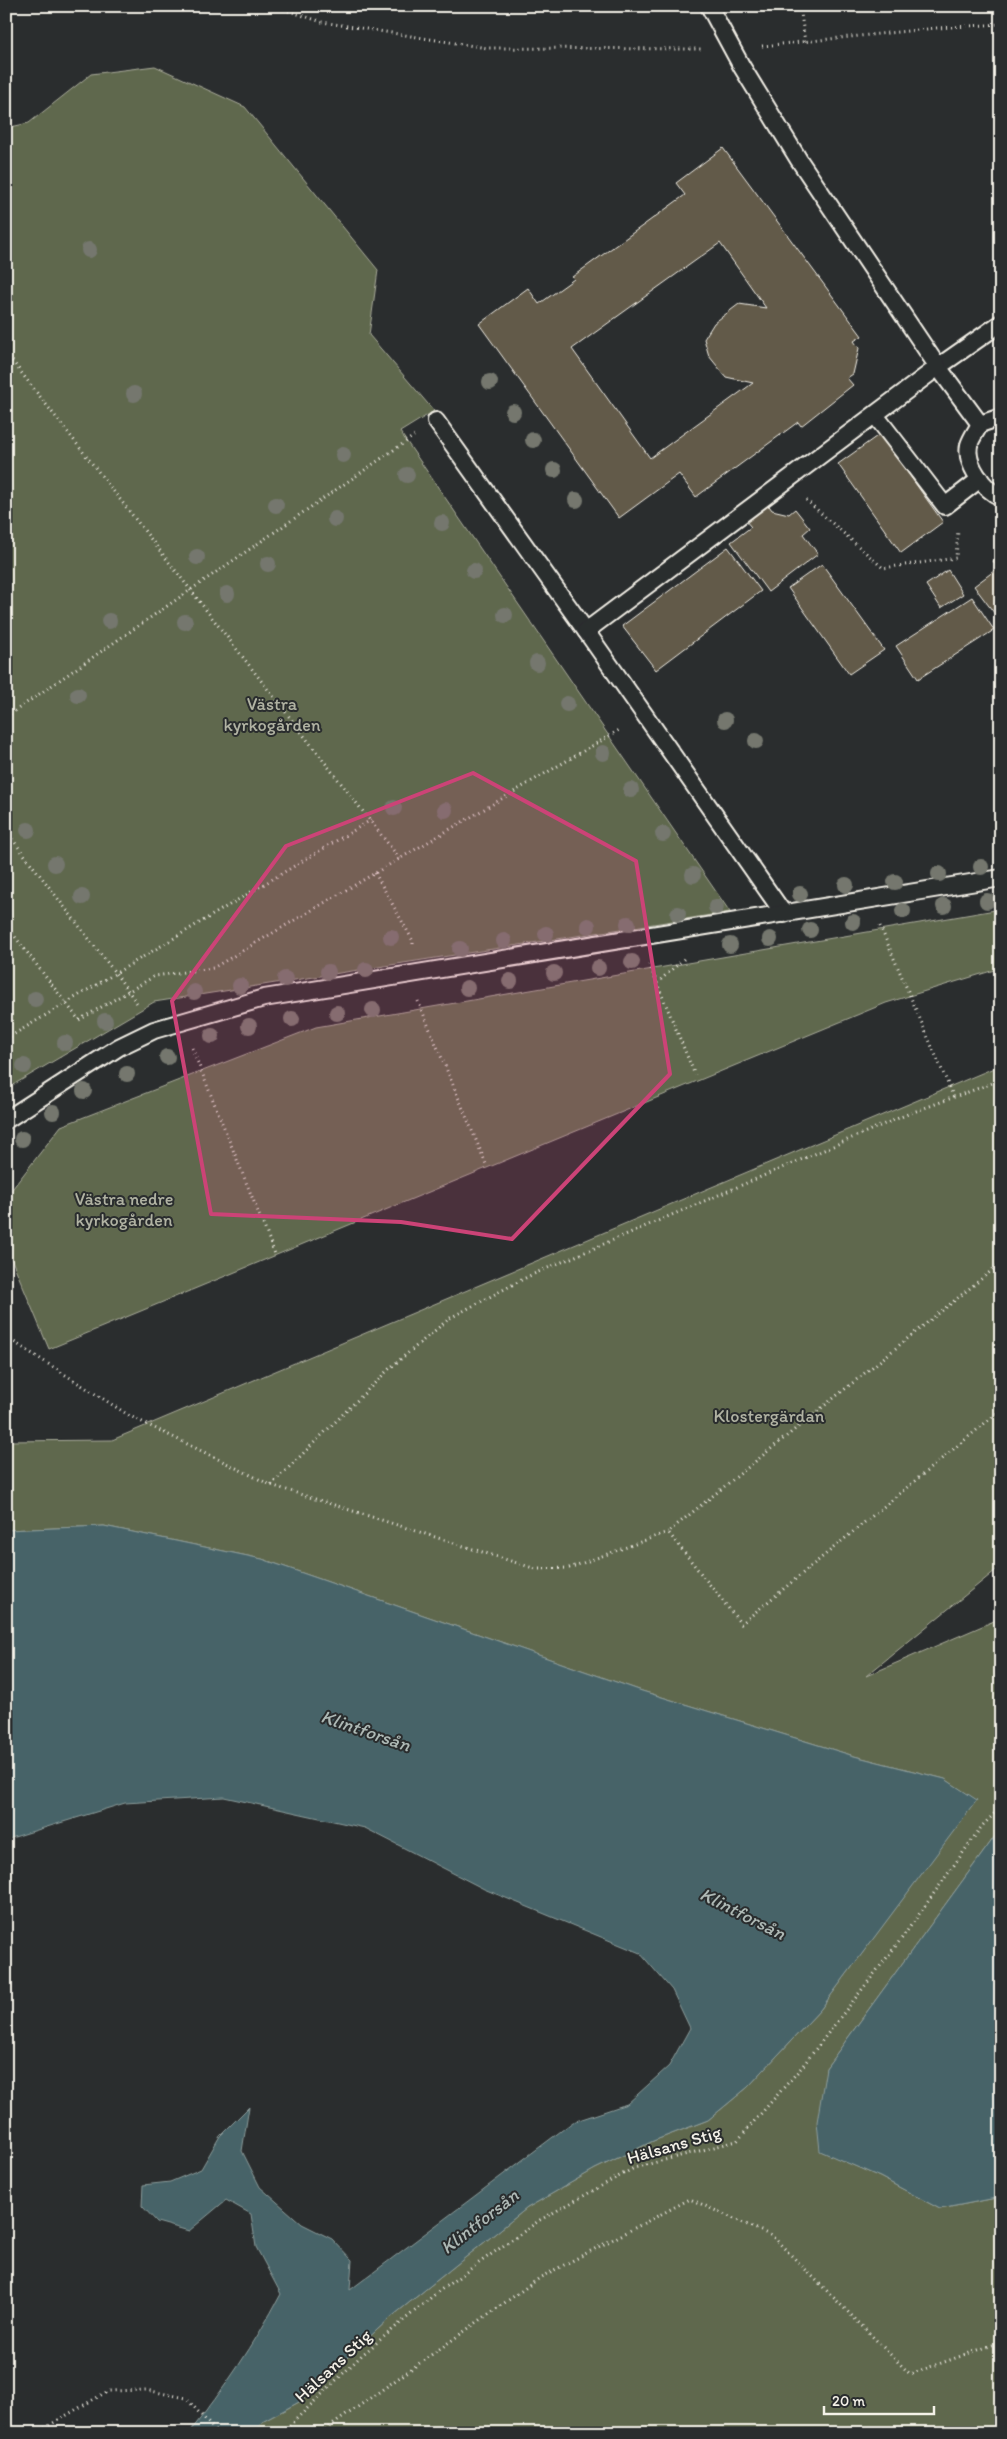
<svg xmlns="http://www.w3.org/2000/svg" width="1007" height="2439" font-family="Itim,sans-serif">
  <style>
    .green { fill: #5f674e; stroke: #aaac9b }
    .water { fill: #466468; stroke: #8c9c9b }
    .building { fill: #625a4a; stroke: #f4f1e8; fill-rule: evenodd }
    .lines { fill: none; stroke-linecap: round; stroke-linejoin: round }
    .service-casing { stroke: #f4f1e8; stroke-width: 20 }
    .path { stroke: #f4f1e8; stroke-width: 3; stroke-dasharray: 1 4; stroke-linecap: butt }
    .service { stroke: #2a2d2e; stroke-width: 16 }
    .tree { fill: #74776e }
    .marked { fill: #cc4377; fill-opacity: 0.2; stroke: #cc4377; stroke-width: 4; stroke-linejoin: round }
    .labels { text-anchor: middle; stroke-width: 4; stroke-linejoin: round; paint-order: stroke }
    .park-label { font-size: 18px; fill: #b1b3a3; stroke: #2a2d2e }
    .street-label { font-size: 18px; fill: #f4f1e8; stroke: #2a2d2e }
    .water-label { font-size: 19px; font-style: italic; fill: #aeb9b5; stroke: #2a2d2e }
  </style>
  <rect width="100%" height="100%" fill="#2a2d2e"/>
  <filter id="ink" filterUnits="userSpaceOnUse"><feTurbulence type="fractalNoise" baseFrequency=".02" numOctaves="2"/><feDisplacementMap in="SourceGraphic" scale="10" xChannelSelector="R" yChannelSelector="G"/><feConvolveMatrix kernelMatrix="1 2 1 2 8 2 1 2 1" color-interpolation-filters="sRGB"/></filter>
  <g filter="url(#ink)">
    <!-- green -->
    <g class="green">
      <path d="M155,66L245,107L378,270L369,335L434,411L400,432L730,912L154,1002L6,1089V128L29,123L91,74Z"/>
      <path d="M1001,909V968L886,1003L49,1349L6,1246V1197L61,1126L316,1027Z"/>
      <path d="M1001,1065V1566L866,1676L1001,1618V1828L826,2068L821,2151L880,2177L940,2209L1001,2197V2433H254L262,2422L299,2402L390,2318L527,2208L595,2169L653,2141L708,2120L748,2087L820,2010L976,1800L945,1779L854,1756L642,1691L262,1559L104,1526L6,1530V1441L112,1440Z"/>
    </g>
    <!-- water -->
    <g class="water">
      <path d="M104,1526L262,1559L642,1691L854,1756L945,1779L977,1800L820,2010L748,2087L708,2120L653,2141L595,2169L527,2208L390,2318L299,2402L262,2422L254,2433H189C225,2388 254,2345 281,2294L256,2247L251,2214L226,2200L189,2231L157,2222L142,2206L143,2185L170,2182L201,2169L220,2136L249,2107L242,2151L260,2187L302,2224L332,2239L352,2260L350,2290L573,2122L627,2104L669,2066L690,2028L672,1990L640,1953L484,1889L365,1828L224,1797L125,1803L11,1838L6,1842V1530Z"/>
      <path d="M1001,1828V2197L940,2209L880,2177L820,2151L817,2122L826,2068Z"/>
    </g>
    <!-- building -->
    <g class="building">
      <path d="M723,148L862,336L854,341L859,348L853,374L847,378L853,385L801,426L798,422L696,497L679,474L619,518L479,324L528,288L539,304L574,279L572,277L685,195L676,183ZM720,243L766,308L739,304L714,323L704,339L709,356L726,377L753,383L650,458L572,349Z"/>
      <path d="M880,434L943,522L901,553L838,464Z"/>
      <path d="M767,503L772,510L789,514L795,509L810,528L803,534L818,554L768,592L731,542L751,527L745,520Z"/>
      <path d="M728,547L761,591L656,670L622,626Z"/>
      <path d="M1001,555V622L974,586L998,568L993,561Z"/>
      <path d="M822,564L884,650L849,674L788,588Z"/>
      <path d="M948,570L963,594L941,608L926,585Z"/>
      <path d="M972,597L994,630L918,679L896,646Z"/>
    </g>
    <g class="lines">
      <!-- service casing -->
      <g class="service-casing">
        <g id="service">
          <path d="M875,415L945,506L980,479"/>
          <path d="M1001,417L980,424C977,430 971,438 969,445C965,464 984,490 1001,497"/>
          <path d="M436,421L586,631L784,914"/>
          <path d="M980,424L938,367L1001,323"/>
          <path d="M586,631L938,367L799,160L742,67L709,6"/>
          <path d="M6,1120L119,1047L154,1030L264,998L1001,878"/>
        </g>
      </g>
      <!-- path -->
      <g class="path">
        <path d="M274,6L322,22L487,48L701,49"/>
        <path d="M800,6L805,42"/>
        <path d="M762,46L937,28L1001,24"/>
        <path d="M6,353L400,859"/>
        <path d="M806,500L883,568L956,558L958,530"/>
        <path d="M6,717L414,436"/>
        <path d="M6,831L116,974L139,1006"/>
        <path d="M375,873L413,941V946"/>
        <path d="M6,925L79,1020L155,976L213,968L621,729"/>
        <path d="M880,926L954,1098"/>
        <path d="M649,964L695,1075"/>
        <path d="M657,983L686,957"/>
        <path d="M418,1001L486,1164"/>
        <path d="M6,1039L371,820"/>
        <path d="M192,1048L275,1254"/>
        <path d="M1001,1263L668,1532L741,1624L1001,1410"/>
        <path d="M6,1337L130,1416L271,1485L536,1569L569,1568L668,1532"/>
        <path d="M271,1485L390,1368L450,1318L529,1276L908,1114L1001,1080"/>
        <path d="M36,2433L108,2391L146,2390L186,2398L217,2433"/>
        <path d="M282,2433L362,2355L439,2291L540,2220L634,2168L737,2141L801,2068L902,1938L982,1826L1001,1807"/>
        <path d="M321,2433L541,2277L690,2199L772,2236L910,2374L1001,2342"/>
      </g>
      <!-- service -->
      <use href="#service" class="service"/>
    </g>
    <!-- trees -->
    <g class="tree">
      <circle cx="89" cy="250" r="8"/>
      <circle cx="490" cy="382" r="8"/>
      <circle cx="134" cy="394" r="8"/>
      <circle cx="513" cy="412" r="8"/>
      <circle cx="533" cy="440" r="8"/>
      <circle cx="343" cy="455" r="8"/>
      <circle cx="554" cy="470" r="8"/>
      <circle cx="407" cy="475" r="8"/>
      <circle cx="576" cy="500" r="8"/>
      <circle cx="276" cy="505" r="8"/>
      <circle cx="335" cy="519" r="8"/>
      <circle cx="442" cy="523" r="8"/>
      <circle cx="197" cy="557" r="8"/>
      <circle cx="268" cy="564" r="8"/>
      <circle cx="474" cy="571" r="8"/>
      <circle cx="227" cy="594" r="8"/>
      <circle cx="505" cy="615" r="8"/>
      <circle cx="109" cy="621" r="8"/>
      <circle cx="185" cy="622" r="8"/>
      <circle cx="537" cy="663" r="8"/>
      <circle cx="78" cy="695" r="8"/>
      <circle cx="567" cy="704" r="8"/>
      <circle cx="725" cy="720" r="8"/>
      <circle cx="756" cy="741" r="8"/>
      <circle cx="603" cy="753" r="8"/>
      <circle cx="631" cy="790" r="8"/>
      <circle cx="394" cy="808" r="8"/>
      <circle cx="445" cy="810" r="8"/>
      <circle cx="28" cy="830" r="8"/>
      <circle cx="663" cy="834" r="8"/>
      <circle cx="55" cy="864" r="8"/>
      <circle cx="981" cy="867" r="8"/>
      <circle cx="939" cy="874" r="8"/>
      <circle cx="693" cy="875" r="8"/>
      <circle cx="895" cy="882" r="8"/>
      <circle cx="846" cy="885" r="8"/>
      <circle cx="800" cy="894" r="8"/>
      <circle cx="82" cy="897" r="8"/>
      <circle cx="987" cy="901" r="8"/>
      <circle cx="944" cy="906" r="8"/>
      <circle cx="716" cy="907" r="8"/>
      <circle cx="903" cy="911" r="8"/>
      <circle cx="678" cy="914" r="8"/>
      <circle cx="853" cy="922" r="8"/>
      <circle cx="628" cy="924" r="8"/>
      <circle cx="588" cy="926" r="8"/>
      <circle cx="810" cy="930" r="8"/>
      <circle cx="546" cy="934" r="8"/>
      <circle cx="391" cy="937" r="8"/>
      <circle cx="770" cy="939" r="8"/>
      <circle cx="504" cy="941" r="8"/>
      <circle cx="730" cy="945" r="8"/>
      <circle cx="460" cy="949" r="8"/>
      <circle cx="632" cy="962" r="8"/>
      <circle cx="598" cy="968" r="8"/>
      <circle cx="366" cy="970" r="8"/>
      <circle cx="328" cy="972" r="8"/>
      <circle cx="554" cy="973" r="8"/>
      <circle cx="285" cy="979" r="8"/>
      <circle cx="510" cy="981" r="8"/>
      <circle cx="240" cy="986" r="8"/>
      <circle cx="467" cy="988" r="8"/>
      <circle cx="194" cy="992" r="8"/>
      <circle cx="35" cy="999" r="8"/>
      <circle cx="373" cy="1010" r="8"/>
      <circle cx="337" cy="1013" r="8"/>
      <circle cx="292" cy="1019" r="8"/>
      <circle cx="105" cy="1021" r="8"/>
      <circle cx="249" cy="1026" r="8"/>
      <circle cx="212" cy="1036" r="8"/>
      <circle cx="65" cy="1043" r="8"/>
      <circle cx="167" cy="1057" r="8"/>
      <circle cx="24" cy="1066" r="8"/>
      <circle cx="127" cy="1074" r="8"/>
      <circle cx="84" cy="1091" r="8"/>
      <circle cx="53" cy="1112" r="8"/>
      <circle cx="22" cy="1139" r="8"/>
    </g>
  </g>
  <!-- marked area -->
  <path class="marked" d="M473,773L636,861L670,1074L512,1239L401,1222L211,1214L172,1001L286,846Z"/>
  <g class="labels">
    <!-- park labels -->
    <g class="park-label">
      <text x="272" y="710">Västra<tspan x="272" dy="21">kyrkogården</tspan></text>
      <text x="124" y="1205">Västra nedre<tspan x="124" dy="21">kyrkogården</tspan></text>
      <text x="769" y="1422">Klostergärdan</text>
    </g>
    <!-- street labels -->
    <g class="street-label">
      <text transform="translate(674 2145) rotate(-16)" y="6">Hälsans Stig</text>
      <text transform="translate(333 2366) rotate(-43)" y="6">Hälsans Stig</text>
    </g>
    <!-- water labels -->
    <g class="water-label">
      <text transform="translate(366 1730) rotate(19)" y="7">Klintforsån</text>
      <text transform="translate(743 1913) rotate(27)" y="7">Klintforsån</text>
      <text transform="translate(479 2221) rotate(-38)" y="7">Klintforsån</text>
    </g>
  </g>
  <!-- margin -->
  <rect width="1007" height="2439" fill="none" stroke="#2a2d2e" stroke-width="25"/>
  <rect x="12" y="12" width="982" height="2414" fill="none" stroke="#f4f1e8" stroke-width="2" filter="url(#ink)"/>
  <!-- scale -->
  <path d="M824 2406v8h110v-8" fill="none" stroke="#f4f1e8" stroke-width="2.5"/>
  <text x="832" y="2406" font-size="15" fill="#f4f1e8" stroke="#2a2d2e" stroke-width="4" paint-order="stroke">20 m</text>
</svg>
